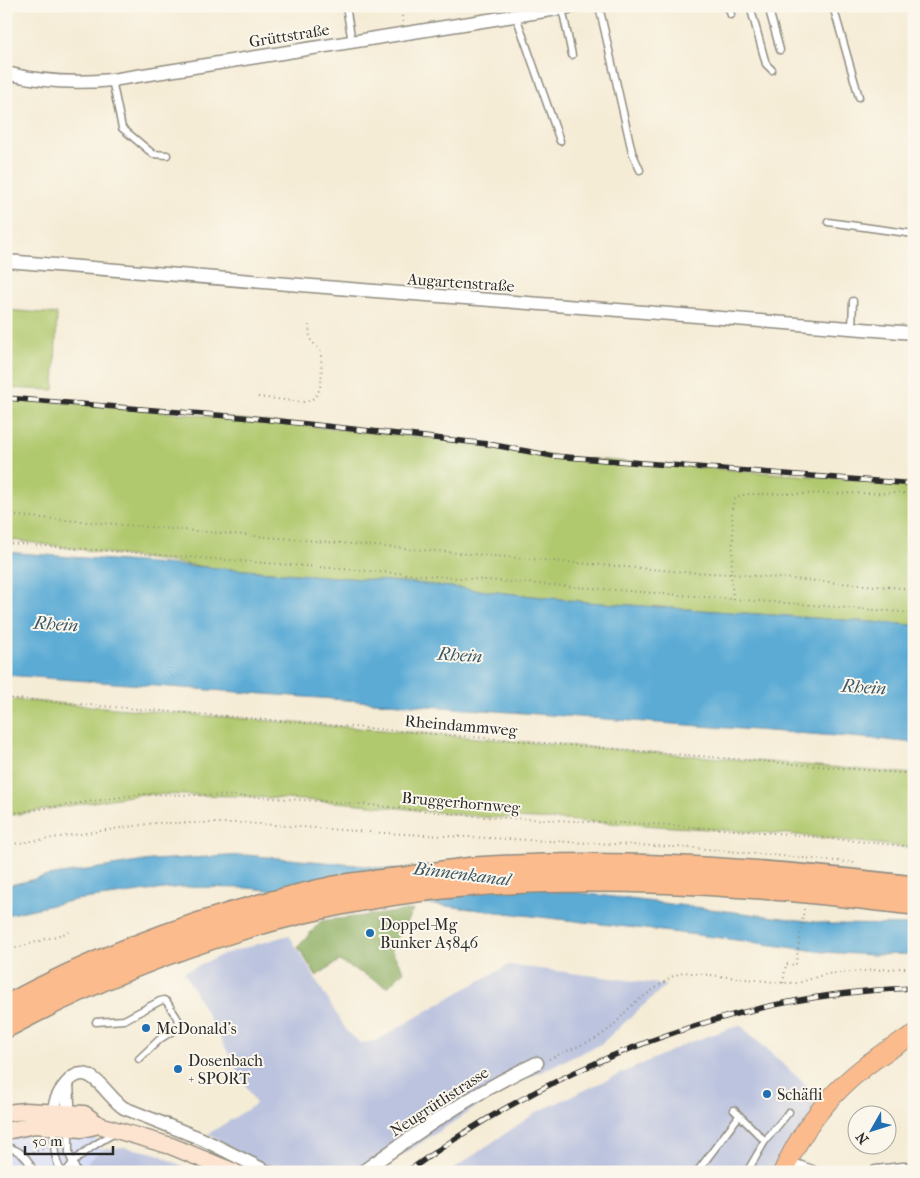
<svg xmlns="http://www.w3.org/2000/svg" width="920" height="1178" font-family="'IM FELL French Canon',serif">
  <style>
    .built { fill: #d1d9f9 }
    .industrial { fill: #bbc3de }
    .green { fill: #b1c96e; stroke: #6e7a4c }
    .forest { fill: #8cad61; stroke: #5c6c46 }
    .water { fill: #5babd5; stroke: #436b80 }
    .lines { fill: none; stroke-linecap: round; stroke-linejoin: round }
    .service-casing { stroke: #908c80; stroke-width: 9 }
    .minor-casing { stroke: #908c80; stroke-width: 15 }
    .secondary-casing { stroke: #908c80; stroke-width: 19 }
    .primary-casing { stroke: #908c80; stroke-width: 21 }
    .motorway-casing { stroke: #908c80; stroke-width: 24 }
    .path { stroke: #908c80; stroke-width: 2; stroke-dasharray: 1 4; stroke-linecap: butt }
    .service { stroke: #fff; stroke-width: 6 }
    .minor { stroke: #fff; stroke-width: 12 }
    .secondary { stroke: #fde4d1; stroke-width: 16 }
    .primary { stroke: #fbbb8d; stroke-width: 19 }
    .motorway { stroke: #fbbb8d; stroke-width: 21 }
    .rail-casing { stroke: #2b2b2b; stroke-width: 5.5 }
    .rail { stroke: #fbf7ec; stroke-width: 4; stroke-dasharray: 11; stroke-linecap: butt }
    .poi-dot { fill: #1f6fb2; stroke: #fbf7ec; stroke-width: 2 }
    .labels { text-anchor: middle; stroke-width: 4; stroke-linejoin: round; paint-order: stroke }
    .street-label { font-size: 16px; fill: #2b2b2b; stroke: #fbf7ec }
    .poi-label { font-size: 16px; fill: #2b2b2b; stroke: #fbf7ec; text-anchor: start }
    .water-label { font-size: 18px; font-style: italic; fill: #3c5866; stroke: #fbf7ec }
  </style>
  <rect width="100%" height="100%" fill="#fbf7ec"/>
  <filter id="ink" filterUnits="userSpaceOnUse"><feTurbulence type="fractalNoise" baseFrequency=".02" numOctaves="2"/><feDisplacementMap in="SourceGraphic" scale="10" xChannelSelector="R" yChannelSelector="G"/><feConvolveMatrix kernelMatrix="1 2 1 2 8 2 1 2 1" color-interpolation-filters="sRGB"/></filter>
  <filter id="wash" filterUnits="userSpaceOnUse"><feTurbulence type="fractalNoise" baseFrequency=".0096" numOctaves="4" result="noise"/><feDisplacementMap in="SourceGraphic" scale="20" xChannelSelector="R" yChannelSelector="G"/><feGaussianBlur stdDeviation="1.12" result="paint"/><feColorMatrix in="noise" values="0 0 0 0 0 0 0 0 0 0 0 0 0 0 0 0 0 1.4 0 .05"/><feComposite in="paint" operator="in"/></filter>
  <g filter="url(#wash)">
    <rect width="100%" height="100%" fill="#f5ecd6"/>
    <!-- built -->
    <path class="built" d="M29,1133L93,1135L102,1149L88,1162L81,1172H6V1137Z"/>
    <!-- industrial -->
    <g class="industrial">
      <path d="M289,935L348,1033L361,1043L376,1041L454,995L509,965L666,985L601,1044L504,1089L376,1172H269L208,1134L256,1104L184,972L224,954Z"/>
      <path d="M740,1025L825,1102L783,1172H449L537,1112L688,1043Z"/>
      <path d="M124,1147L155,1153L195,1172H81L88,1162L102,1149Z"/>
    </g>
    <!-- green -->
    <g class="green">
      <path d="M6,310L57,314L54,390L6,388Z"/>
      <path d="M6,399L96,405L488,444L553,456L914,484V625L587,602L414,583L207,567L6,539Z"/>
      <path d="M6,699L914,774V848L788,834L562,820L484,817L350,803L241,796L142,794L6,816Z"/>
    </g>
    <!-- forest -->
    <path class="forest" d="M413,910L391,950L404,971L388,987L339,961L316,976L298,947L321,921Z"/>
    <!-- water -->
    <g class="water">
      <path d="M6,552L414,583L587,602L914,625V743L877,739L6,675Z"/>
      <path d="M246,855L356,865L831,924L914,925V954L872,955L824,952L714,937L445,906L247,888L181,887L75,900L6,915V886L48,876L151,860Z"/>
    </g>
  </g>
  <g filter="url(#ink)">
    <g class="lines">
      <!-- service casing -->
      <g class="service-casing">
        <g id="service">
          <path d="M346,6L352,42"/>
          <path d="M599,6L632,152L640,170"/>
          <path d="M728,6L731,15"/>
          <path d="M750,6L766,64L772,70"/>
          <path d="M768,6L780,50"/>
          <path d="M833,6L859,97"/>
          <path d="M562,8L572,55"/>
          <path d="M516,16L560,141"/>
          <path d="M112,80L122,128L153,154L167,155"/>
          <path d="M828,222L914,234"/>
          <path d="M852,328L853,301"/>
          <path d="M96,1022L124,1020L160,1001L164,1000L167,1002L179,1021V1027L160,1039L139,1059"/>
          <path d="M734,1110L765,1141"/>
          <path d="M54,1128C54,1143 53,1159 62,1172"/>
          <path d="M69,1129V1154L77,1172"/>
          <path d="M6,1147C20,1150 29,1158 33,1172"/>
          <path d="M66,1172C78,1154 97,1143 115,1133"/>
          <path d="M697,1172L739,1116"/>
          <path d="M747,1172L765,1141L789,1112"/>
        </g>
      </g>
      <!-- minor casing -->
      <g class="minor-casing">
        <g id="minor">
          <path d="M6,73C42,82 75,84 112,80L576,6"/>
          <path d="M6,261L362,290L914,333"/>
          <path d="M67,1083L69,1122"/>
          <path d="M53,1121C52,1108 57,1094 66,1084C89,1055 106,1097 124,1108L202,1139L268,1172"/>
          <path d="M787,1163L812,1172"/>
          <path d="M362,1172C418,1132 474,1092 537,1063"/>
          <path d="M876,1172L903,1169H914"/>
        </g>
      </g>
      <!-- secondary casing -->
      <g class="secondary-casing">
        <g id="secondary">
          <path d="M6,1113L25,1111L84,1114L99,1125L171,1146L234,1172"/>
          <path d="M6,1131L35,1125L82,1129L99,1125"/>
        </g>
      </g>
      <!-- primary casing -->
      <g class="primary-casing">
        <path id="primary" d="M783,1172C810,1110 855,1066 914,1035"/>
      </g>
      <!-- motorway casing -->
      <g class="motorway-casing">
        <g id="motorway">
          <path d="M6,1006C92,960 182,925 276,901C299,895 322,889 345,885C365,882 385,880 405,878C428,874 451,870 475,868C621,858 768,870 914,887"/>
          <path d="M6,1027C155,947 319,895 488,884C572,879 662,881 746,887C802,890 858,898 914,904"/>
        </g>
      </g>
      <!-- path -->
      <g class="path">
        <path d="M400,6L403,22"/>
        <path d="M258,397L302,402C327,401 321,369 321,352L310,339L309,325"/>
        <path d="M6,515L685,572L731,574L914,589"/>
        <path d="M6,543L914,613"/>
        <path d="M733,599L731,574L733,540L732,511L734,500L739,496L748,494L914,493"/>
        <path d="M6,698L914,774"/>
        <path d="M6,814L142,794L241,796L350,803L484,817L670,825L788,834L914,847"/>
        <path d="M6,845L154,823H245L384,833L695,848L858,863"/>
        <path d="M6,951L73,931"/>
        <path d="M783,983L786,964L796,965V963L804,909"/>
        <path d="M549,1059L597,1038L611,1028L633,1004L671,977L683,972L783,983H798L826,974L901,968H914"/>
        <path d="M32,1152L47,1148"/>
      </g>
      <!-- service -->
      <use href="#service" class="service"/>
      <!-- minor -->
      <use href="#minor" class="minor"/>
      <!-- secondary -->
      <use href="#secondary" class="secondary"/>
      <!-- primary -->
      <use href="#primary" class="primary"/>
      <!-- motorway -->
      <use href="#motorway" class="motorway"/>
      <!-- rail casing -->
      <g class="rail-casing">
        <g id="rail">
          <path d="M6,398L253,418L488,444L553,456L914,484"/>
          <path d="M407,1172C553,1065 732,994 914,988"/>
        </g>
      </g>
      <!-- rail -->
      <use href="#rail" class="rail"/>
    </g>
  </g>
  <!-- markers -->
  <g class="poi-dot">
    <circle cx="370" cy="933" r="5"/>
    <circle cx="146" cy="1028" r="5"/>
    <circle cx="178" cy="1069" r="5"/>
    <circle cx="767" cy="1094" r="5"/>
  </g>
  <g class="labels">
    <!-- street labels -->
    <g class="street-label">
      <text transform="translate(289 35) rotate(-9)" y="6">Grüttstraße</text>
      <text transform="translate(461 282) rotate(4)" y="6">Augartenstraße</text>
      <text transform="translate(461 725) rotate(5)" y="6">Rheindammweg</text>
      <text transform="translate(461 802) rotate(5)" y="6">Bruggerhornweg</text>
      <text transform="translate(439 1101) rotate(-33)" y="6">Neugrütlistrasse</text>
    </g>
    <!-- poi labels -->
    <g class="poi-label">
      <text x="380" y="930">Doppel-Mg<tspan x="380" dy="18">Bunker A5846</tspan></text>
      <text x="156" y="1034">McDonald's</text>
      <text x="188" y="1066">Dosenbach<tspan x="188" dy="18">+ SPORT</tspan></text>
      <text x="777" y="1100">Schäfli</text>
    </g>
    <!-- water labels -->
    <g class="water-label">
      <text transform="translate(56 624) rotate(4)" y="6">Rhein</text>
      <text transform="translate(460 655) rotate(4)" y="6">Rhein</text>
      <text transform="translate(864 687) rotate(4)" y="6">Rhein</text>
      <text transform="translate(462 874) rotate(7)" y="6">Binnenkanal</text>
    </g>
  </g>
  <!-- margin -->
  <rect width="920" height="1178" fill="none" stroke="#fbf7ec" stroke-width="25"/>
  <!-- north arrow -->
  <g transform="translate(872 1130) rotate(231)"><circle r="24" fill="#fbf7ec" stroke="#a8a59f"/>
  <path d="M0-4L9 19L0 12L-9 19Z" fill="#1f6fb2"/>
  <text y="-8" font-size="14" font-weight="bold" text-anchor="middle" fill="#2b2b2b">N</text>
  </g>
  <!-- scale -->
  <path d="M25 1146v8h88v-8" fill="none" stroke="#2b2b2b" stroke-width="2.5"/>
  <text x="32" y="1146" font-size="15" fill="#2b2b2b" stroke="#fbf7ec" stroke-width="4" paint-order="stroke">50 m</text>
</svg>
